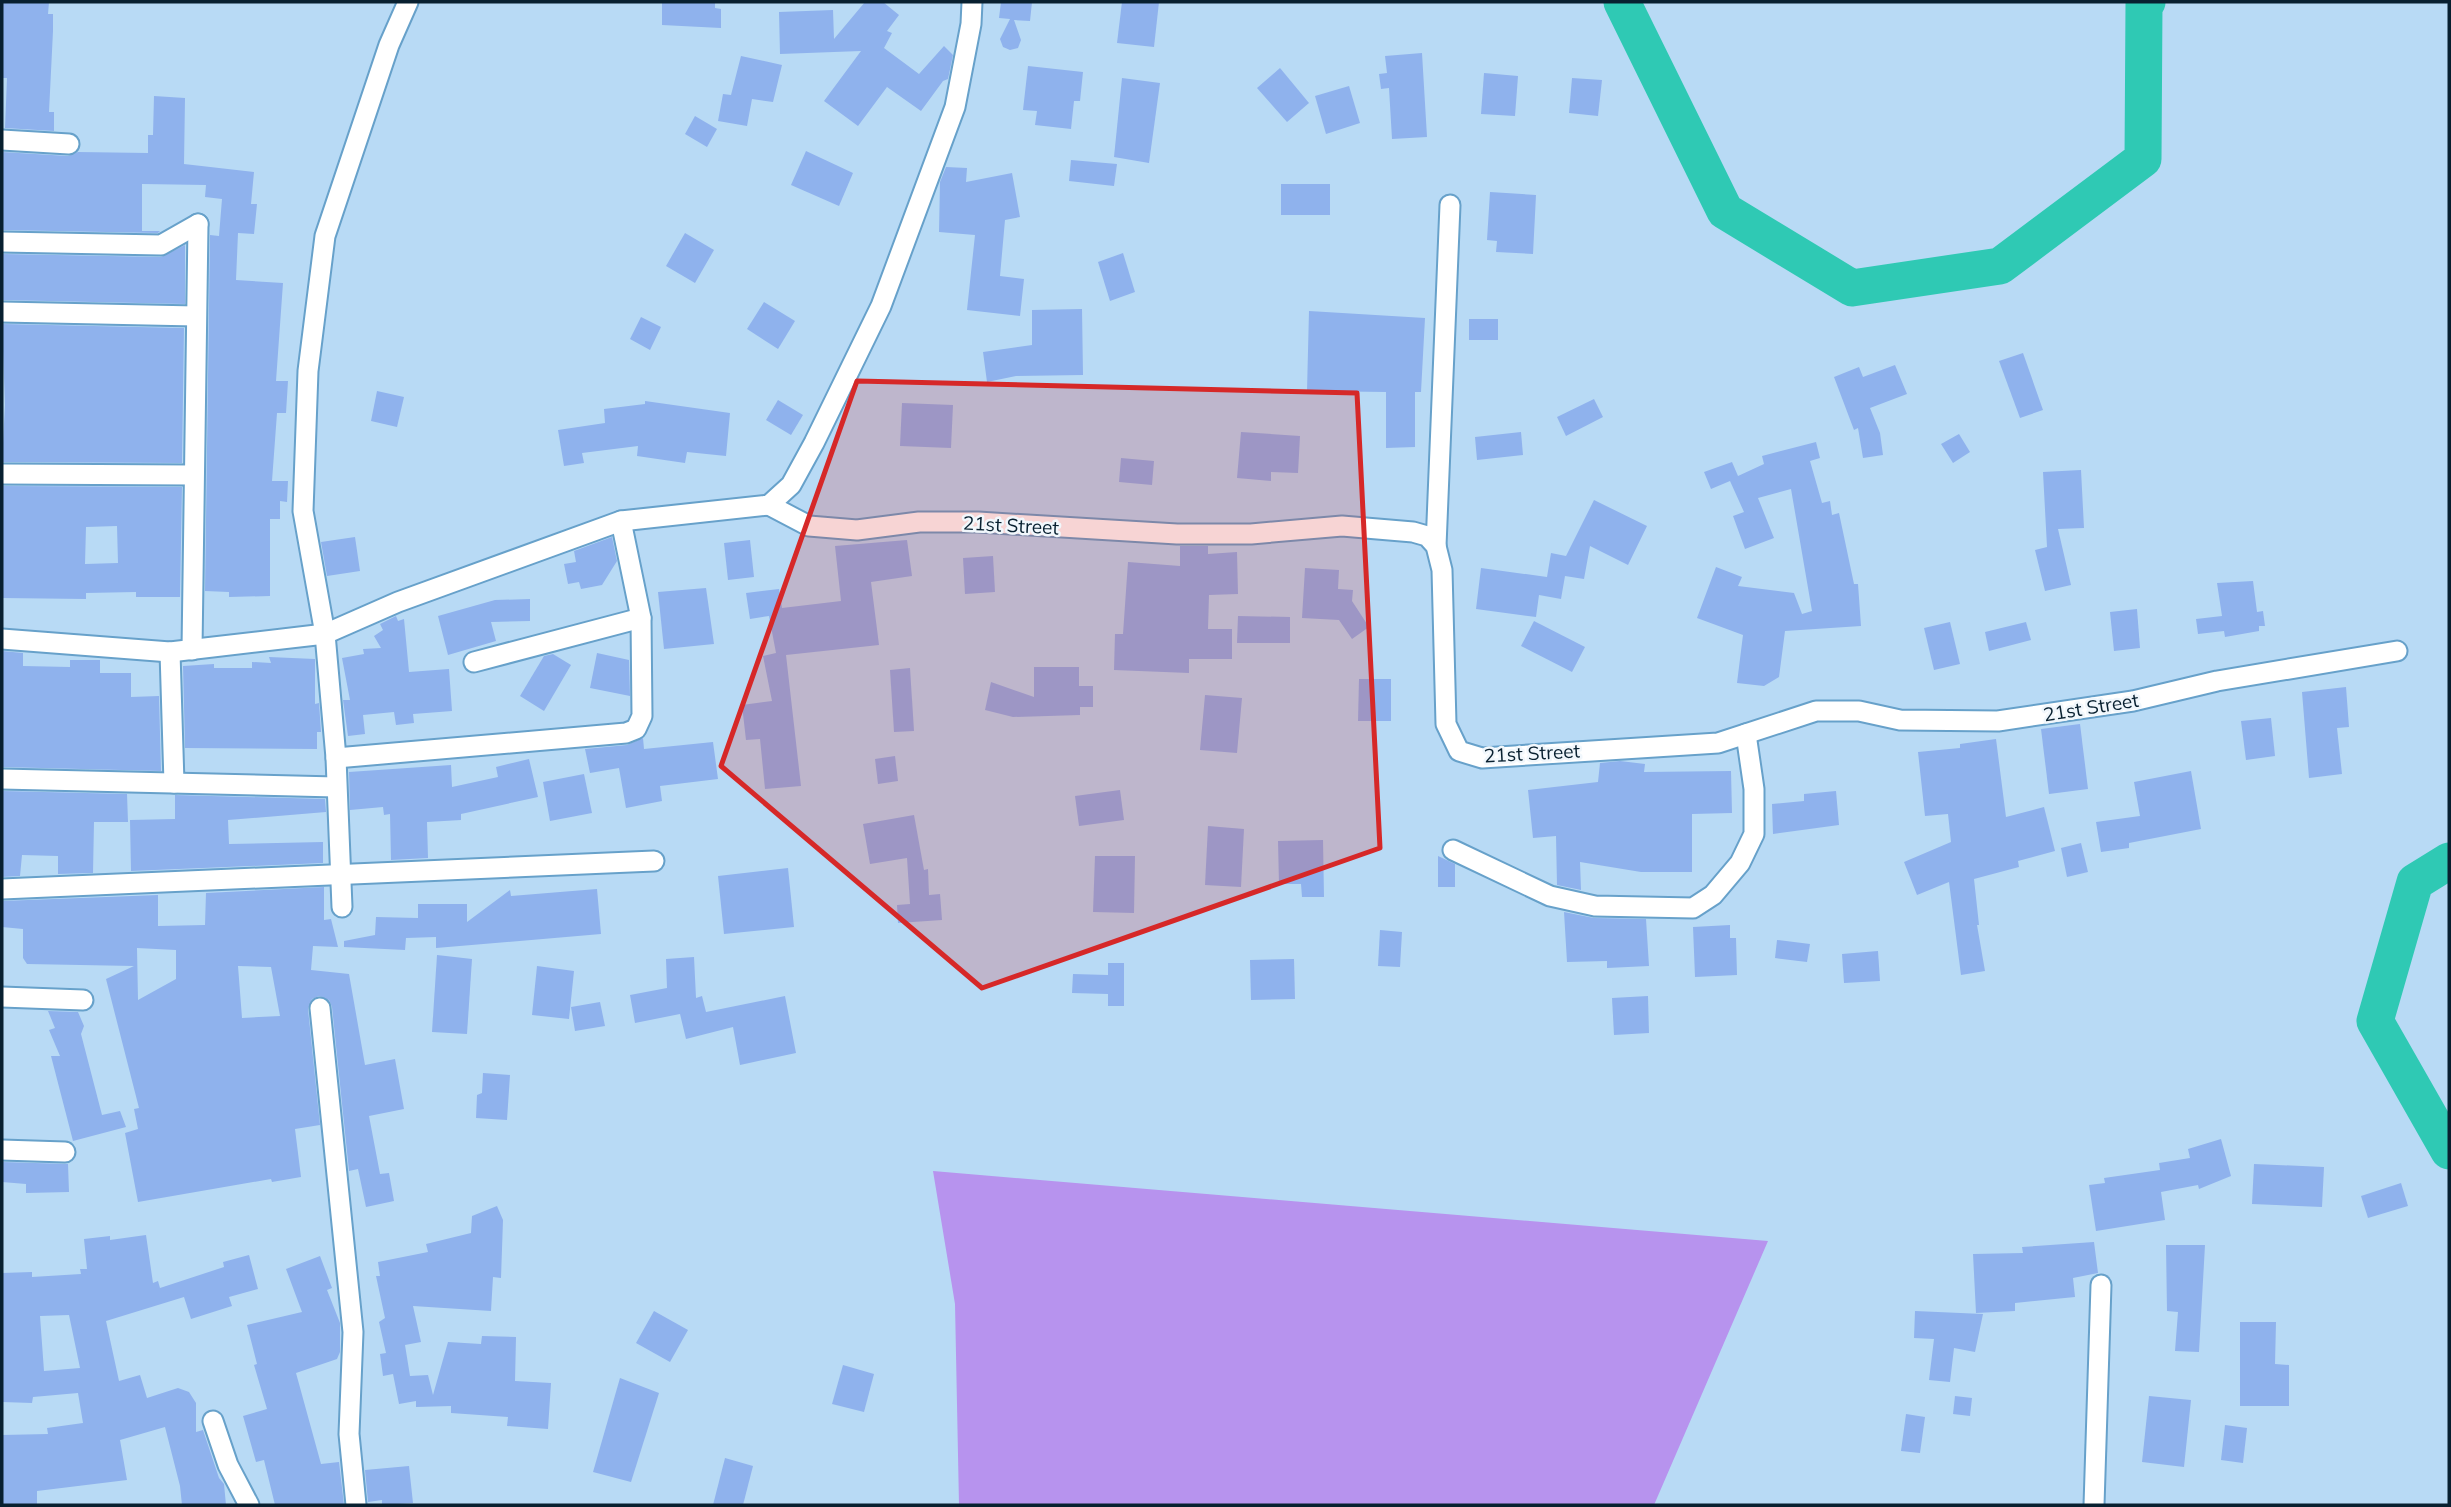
<svg xmlns="http://www.w3.org/2000/svg" width="2451" height="1507" font-family="Mulish,sans-serif">
  <style>
    .green { fill: #b793ee }
    .lines { fill: none; stroke-linecap: round; stroke-linejoin: round }
    .river { stroke: #2fc9b4; stroke-width: 37 }
    .building { fill: #8fb2ed; fill-rule: evenodd }
    .minor-casing { stroke: #67a1ca; stroke-width: 23 }
    .minor { stroke: #fff; stroke-width: 19 }
    .marked { fill: #d62828; fill-opacity: 0.2; stroke: #d62828; stroke-width: 5; stroke-linejoin: round }
    .labels { text-anchor: middle; stroke-width: 5; stroke-linejoin: round; paint-order: stroke }
    .street-label { font-size: 19px; fill: #082030; stroke: #f1f7fc }
  </style>
  <rect width="100%" height="100%" fill="#b8daf5"/>
  <!-- green -->
  <path class="green" d="M933,1171L1768,1241L1654,1505H959L955,1304Z"/>
  <g class="lines">
    <!-- river -->
    <g class="river">
      <path d="M1622,2L1725,211L1852,288L2000,266L2143,159L2144,4L2147,2"/>
      <path d="M2449,861L2415,882L2375,1021L2449,1151"/>
    </g>
  </g>
  <!-- building -->
  <g class="building">
    <path d="M2,2H49L48,14H53V31L49,112H54V131L5,128L7,78H2Z"/>
    <path d="M662,2H715V8L721,9V28L662,25Z"/>
    <path d="M865,2H883L899,15L887,31L892,33L884,48L919,74L944,46L953,55L948,79L943,81L921,111L887,87L858,126L824,101L861,51L780,54L779,12L833,10L834,39Z"/>
    <path d="M1001,2H1032L1030,21L1014,20L1021,40L1018,48L1010,50L1003,47L1000,39L1010,19L999,18Z"/>
    <path d="M1122,2H1159L1154,47L1117,43Z"/>
    <path d="M1422,53L1427,137L1392,139L1389,88L1381,89L1379,74L1387,73L1385,56Z"/>
    <path d="M741,56L782,65L773,102L752,99L747,126L718,121L723,94L731,95Z"/>
    <path d="M1028,66L1083,72L1080,101H1074L1071,129L1035,125L1037,111L1023,110Z"/>
    <path d="M1280,68L1309,103L1287,122L1257,88Z"/>
    <path d="M1484,73L1518,76L1515,116L1481,114Z"/>
    <path d="M1122,78L1160,83L1149,163L1114,157Z"/>
    <path d="M1572,78L1602,80L1598,116L1569,113Z"/>
    <path d="M1349,86L1360,123L1326,134L1315,96Z"/>
    <path d="M154,96L185,98L184,164L254,172L251,204H257L254,234L238,233L236,280L283,283L276,381H288L286,413H277L272,481H288L287,502L280,501V519H270V596L229,597V592L205,591L210,235L219,236L222,199L205,197L206,185L142,184V231H160L158,233L2,230V152L68,156L78,152L148,153V135H153Z"/>
    <path d="M695,116L717,129L707,147L685,134Z"/>
    <path d="M806,151L853,173L839,206L791,185Z"/>
    <path d="M1071,160L1117,164L1114,186L1069,181Z"/>
    <path d="M946,167L967,168L966,182L1012,173L1020,217L1005,220L1000,276L1024,279L1020,316L967,310L975,235L939,232L940,182Z"/>
    <rect x="1281" y="184" width="49" height="31"/>
    <path d="M1490,192L1536,195L1533,254L1496,252L1497,241L1487,240Z"/>
    <path d="M685,233L714,250L695,283L666,266Z"/>
    <path d="M185,245V304L2,300V254L161,257Z"/>
    <path d="M1123,253L1135,292L1110,301L1098,262Z"/>
    <path d="M764,302L795,321L778,349L747,329Z"/>
    <path d="M1082,309L1083,375L1016,376L987,382L983,352L1032,345V310Z"/>
    <path d="M1309,311L1425,318L1421,392H1415V447L1386,448V392L1307,391Z"/>
    <path d="M641,317L661,327L650,350L630,339Z"/>
    <rect x="1469" y="319" width="29" height="21"/>
    <path d="M2,324L184,328L182,463L2,462L5,405Z"/>
    <path d="M2023,353L2043,410L2020,418L1999,361Z"/>
    <path d="M1895,365L1907,394L1870,408L1880,433L1883,455L1863,458L1858,428L1854,430L1834,377L1859,367L1863,377Z"/>
    <path d="M377,391L404,397L397,427L371,421Z"/>
    <path d="M1594,399L1603,417L1566,436L1557,417Z"/>
    <path d="M778,400L803,415L791,435L766,420Z"/>
    <path d="M645,401L730,413L726,456L687,452L685,463L637,456L638,446L582,453L584,463L564,466L558,430L605,423L604,409L645,404Z"/>
    <path d="M902,403L953,405L951,448L900,446Z"/>
    <path d="M1241,432L1300,436L1298,473L1271,472V481L1237,478Z"/>
    <path d="M1521,432L1523,455L1477,460L1475,437Z"/>
    <path d="M1959,434L1970,452L1953,463L1941,444Z"/>
    <path d="M1816,442L1820,458L1810,461L1822,503L1830,501L1832,515L1839,513L1854,584H1858L1861,626L1785,631L1779,677L1764,686L1737,683L1743,635L1697,618L1716,567L1742,577L1738,586L1794,593L1802,614L1812,611L1791,489L1758,498L1774,538L1745,549L1733,516L1744,512L1730,481L1711,489L1704,472L1732,462L1738,476L1764,464L1762,456Z"/>
    <path d="M1121,458L1154,461L1152,485L1119,482Z"/>
    <path d="M2081,470L2084,528L2058,529L2071,585L2045,591L2035,550L2047,547L2043,472Z"/>
    <path d="M2,486L182,487L180,597H136V592L86,593V599L2,598ZM117,526L118,563L85,564L86,527Z"/>
    <path d="M1594,500L1647,526L1628,565L1590,546L1584,579L1565,576L1561,599L1539,595L1536,617L1476,609L1481,568L1547,577L1551,553L1566,556Z"/>
    <path d="M355,537L360,571L327,576L321,542Z"/>
    <path d="M612,537L617,561L602,585L581,589L579,582L568,584L564,564L576,562L574,551Z"/>
    <path d="M750,540L754,577L728,580L724,543Z"/>
    <path d="M907,540L912,576L871,582L879,645L786,655L801,786L765,789L760,739L746,740L742,705L772,701L763,656L776,653L769,616L750,619L746,593L779,589L782,608L841,601L835,546Z"/>
    <path d="M1180,546H1208V554L1237,552L1238,594L1209,595L1208,629H1232V659H1189V673L1114,670L1115,634H1123L1128,562L1180,566Z"/>
    <path d="M993,556L995,592L965,594L963,558Z"/>
    <path d="M1305,568L1339,570L1338,589L1353,590L1352,601L1369,627L1352,639L1339,620L1302,618Z"/>
    <path d="M2253,581L2257,612L2263,611L2265,626H2259V631L2225,637L2224,631L2198,634L2196,619L2222,616L2217,583Z"/>
    <path d="M706,588L714,644L664,649L658,592Z"/>
    <path d="M530,599V621L491,622L496,641L448,655L438,616L495,600Z"/>
    <path d="M2137,609L2140,648L2114,651L2110,612Z"/>
    <path d="M396,616L398,621L404,619L409,672L449,669L452,711L413,714L414,723L396,725L394,712L363,715L365,734L348,736L343,700H350L342,658L364,654L363,649L381,648L374,636L383,630L380,624Z"/>
    <path d="M1238,616L1290,617V643H1237Z"/>
    <path d="M1534,621L1585,647L1572,672L1521,646Z"/>
    <path d="M1950,622L1960,664L1934,670L1924,628Z"/>
    <path d="M2026,622L2031,640L1989,651L1985,632Z"/>
    <path d="M2,651L23,653V666L70,667V660H100V673H131V697L159,696L161,771L2,767Z"/>
    <path d="M597,653L629,660L630,696L590,688Z"/>
    <path d="M553,654L571,665L544,711L520,696L544,656Z"/>
    <path d="M269,657L315,659V704L319,703L321,732H317V749L185,748L183,666L214,664V668H252V662L271,663Z"/>
    <path d="M1034,667H1079V686H1093V707H1080V715L1013,717L985,710L991,682L1034,697Z"/>
    <path d="M910,668L914,731L894,732L890,670Z"/>
    <path d="M1359,679H1391V721H1358Z"/>
    <path d="M2346,687L2349,727L2337,728L2342,774L2309,778L2302,692Z"/>
    <path d="M1205,695L1242,698L1237,753L1200,750Z"/>
    <path d="M2271,718L2275,756L2246,760L2241,721Z"/>
    <path d="M2080,724L2088,789L2049,794L2041,729Z"/>
    <path d="M643,738L644,749L713,742L718,779L660,786L662,801L626,808L619,768L590,773L585,749L627,745Z"/>
    <path d="M1996,739L2006,817L2044,807L2055,851L2018,861L2019,867L1974,879L1979,925H1977L1985,971L1961,975L1949,882L1917,895L1904,862L1951,842L1948,814L1925,816L1918,752L1960,748V744Z"/>
    <path d="M895,756L898,781L878,784L875,759Z"/>
    <path d="M529,759L538,797L461,814V820L427,822L428,858L391,860L390,814L384,815L383,807L350,810L349,772L451,765L452,787L498,777L496,767Z"/>
    <path d="M1620,761L1645,764L1644,772L1731,771L1732,813L1692,814V872H1641L1580,862L1581,890L1557,885L1556,836L1533,838L1528,790L1598,782L1600,763Z"/>
    <path d="M2191,771L2201,829L2129,843V848L2101,852L2096,822L2140,816L2134,782Z"/>
    <path d="M584,774L592,813L550,821L543,782Z"/>
    <path d="M1120,790L1124,820L1079,826L1075,796Z"/>
    <path d="M2,791L127,794L128,822H94L93,873L58,874V856L22,855L20,876L2,877Z"/>
    <path d="M1836,791L1839,825L1773,834L1772,804L1804,801V794Z"/>
    <path d="M175,795L325,799L326,812L228,820L229,844L323,842V863L131,871L130,820L175,819Z"/>
    <path d="M914,815L924,870L928,869L929,895L940,894L942,920L898,923L897,905L910,904L907,858L870,864L863,824Z"/>
    <path d="M1208,826L1244,829L1241,887L1205,885Z"/>
    <path d="M1323,840L1324,897H1302L1301,884H1279L1278,841Z"/>
    <path d="M2081,843L2088,872L2067,877L2061,848Z"/>
    <path d="M1095,856H1135L1134,913L1093,912Z"/>
    <path d="M1438,856L1455,864V887H1438Z"/>
    <path d="M788,868L794,927L724,934L718,876Z"/>
    <path d="M324,887V920L331,919L338,947L313,946L311,970L349,974L365,1065L395,1059L404,1109L369,1116L380,1174L389,1173L394,1201L366,1207L358,1169L349,1171L332,1007L329,1000L319,996L312,999L308,1009L320,1125L295,1129L301,1177L272,1182L271,1179L138,1202L125,1133L138,1129L134,1109L139,1108L106,979L134,966L27,964L23,958V929L2,927V901L158,895V926L205,925L206,893ZM137,948L176,950V979L138,1000ZM238,966L271,967L280,1016L242,1018Z"/>
    <path d="M597,889L601,934L436,948V937L406,938L405,950L344,947V941L375,935L376,917L418,918V904H467V922L510,890L511,896Z"/>
    <path d="M1564,912L1594,918L1646,919L1649,966L1607,968V961L1567,962Z"/>
    <path d="M1730,925V938H1736L1737,975L1695,977L1693,927Z"/>
    <path d="M1380,930L1402,932L1400,967L1378,966Z"/>
    <path d="M1777,940L1810,944L1807,962L1775,958Z"/>
    <path d="M1878,951L1880,981L1844,983L1842,954Z"/>
    <path d="M437,955L472,959L467,1034L432,1032Z"/>
    <path d="M694,957L696,998L702,996L706,1012L785,996L796,1053L740,1065L733,1027L686,1039L680,1014L635,1023L630,995L667,988L666,959Z"/>
    <path d="M1294,959L1295,999L1251,1000L1250,960Z"/>
    <path d="M1108,963H1124V1006H1108V994L1072,993L1073,974L1108,975Z"/>
    <path d="M537,966L574,971L569,1019L532,1015Z"/>
    <path d="M1648,996L1649,1033L1614,1035L1612,998Z"/>
    <path d="M600,1002L605,1026L575,1031L571,1007Z"/>
    <path d="M48,1011L78,1012L84,1026L81,1034L102,1115L120,1111L126,1127L73,1141L51,1056H60L49,1030L55,1028Z"/>
    <path d="M483,1073L510,1075L507,1120L476,1118L477,1095L482,1093Z"/>
    <path d="M2221,1139L2231,1176L2199,1189L2198,1185L2161,1192L2165,1220L2096,1231L2089,1185L2105,1183L2104,1178L2160,1170L2159,1163L2190,1158L2188,1149Z"/>
    <path d="M2,1162L68,1164L69,1192L26,1193V1184L2,1182Z"/>
    <path d="M2254,1164L2324,1167L2322,1207L2252,1204Z"/>
    <path d="M2401,1183L2408,1206L2368,1218L2361,1196Z"/>
    <path d="M497,1206L503,1220L501,1278L493,1277L491,1311L413,1306L421,1342L405,1345L410,1376L428,1375L433,1395L448,1342L481,1344L482,1336L516,1337L515,1381L551,1383L548,1429L507,1426L508,1417L451,1413V1406L416,1407V1401L399,1404L393,1374L383,1376L380,1354L386,1353L379,1322L385,1318L376,1276H380L378,1262L428,1252L426,1244L471,1233L472,1216Z"/>
    <path d="M146,1235L153,1283L158,1281L160,1288L224,1267L223,1262L249,1255L258,1289L229,1297L232,1306L191,1319L184,1297L106,1321L119,1381L140,1375L147,1398L178,1388L189,1392L196,1403V1432L203,1430L219,1478L224,1484L226,1505H182L180,1486L165,1427L120,1440L127,1480L37,1491V1505H2V1435L48,1434L47,1428L83,1423L78,1393L33,1397L32,1403L2,1402V1273L32,1272V1277L81,1274L80,1269H87L84,1239L110,1236V1240ZM69,1315L80,1368L44,1371L40,1316Z"/>
    <path d="M2094,1242L2098,1273L2073,1278L2075,1297L2015,1303V1311L1976,1313L1973,1254L2023,1253L2022,1247Z"/>
    <path d="M2166,1245H2205L2199,1352L2175,1351L2178,1312L2167,1311Z"/>
    <path d="M320,1256L332,1288L327,1290L340,1323V1352L337,1359L296,1373L321,1464L339,1462L344,1505H275L264,1460L256,1462L243,1416L267,1409L254,1365L257,1364L247,1325L302,1312L286,1269Z"/>
    <path d="M654,1311L688,1330L670,1362L636,1343Z"/>
    <path d="M1915,1311L1983,1314L1975,1352L1954,1348L1950,1382L1929,1380L1934,1339L1914,1338Z"/>
    <path d="M2240,1322H2276L2275,1364L2289,1365V1406H2240Z"/>
    <path d="M843,1365L874,1374L864,1412L832,1404Z"/>
    <path d="M620,1378L659,1393L631,1482L593,1472Z"/>
    <path d="M1955,1396L1972,1398L1970,1416L1953,1414Z"/>
    <path d="M2149,1396L2191,1400L2184,1467L2142,1462Z"/>
    <path d="M1906,1414L1925,1417L1920,1453L1901,1451Z"/>
    <path d="M2225,1425L2247,1428L2243,1463L2221,1460Z"/>
    <path d="M725,1458L753,1466L743,1505H713Z"/>
    <path d="M409,1466L413,1503L382,1505V1500L368,1502L365,1470Z"/>
  </g>
  <g class="lines">
    <!-- minor casing -->
    <g class="minor-casing">
      <g id="minor">
        <path d="M2,140L69,144"/>
        <path d="M2,242L161,245L198,224"/>
        <path d="M2,312L196,316"/>
        <path d="M2,474L192,475"/>
        <path d="M769,505L809,526L857,530L919,522H978L1177,534H1251L1342,526L1413,532L1427,536L1436,546L1442,570L1446,724L1459,751L1482,758L1718,743L1816,711H1859L1900,720L1998,721L2133,701L2217,681L2397,651"/>
        <path d="M1436,546L1450,205"/>
        <path d="M2,639L170,652L325,634L398,602L621,521L769,505L791,485L814,443L881,306L955,107L971,24L972,2"/>
        <path d="M192,650L198,224"/>
        <path d="M170,652L174,783"/>
        <path d="M474,662L641,618"/>
        <path d="M336,758L626,733L636,729L642,716L641,618L621,521"/>
        <path d="M2,779L336,787"/>
        <path d="M1453,850L1550,896L1595,906L1693,908L1713,895L1740,863L1754,834V789L1746,734"/>
        <path d="M2,889L654,861"/>
        <path d="M342,907L336,758L325,634L303,511L308,371L325,236L389,45L408,2"/>
        <path d="M2,997L83,1000"/>
        <path d="M320,1008L353,1332L349,1434L356,1505"/>
        <path d="M2,1150L65,1152"/>
        <path d="M213,1421L228,1465L249,1505"/>
        <path d="M2094,1505L2101,1285"/>
      </g>
    </g>
    <!-- minor -->
    <use href="#minor" class="minor"/>
  </g>
  <!-- marked area -->
  <path class="marked" d="M857,381L1357,393L1380,848L982,988L721,766Z"/>
  <g class="labels">
    <!-- street labels -->
    <g class="street-label">
      <text transform="translate(1011 525) rotate(3)" y="7">21st Street</text>
      <text transform="translate(2091 707) rotate(-9)" y="7">21st Street</text>
      <text transform="translate(1532 753) rotate(-3)" y="7">21st Street</text>
    </g>
  </g>
  <!-- border -->
  <rect width="2451" height="1507" fill="none" stroke="#082030" stroke-width="7"/>
</svg>
